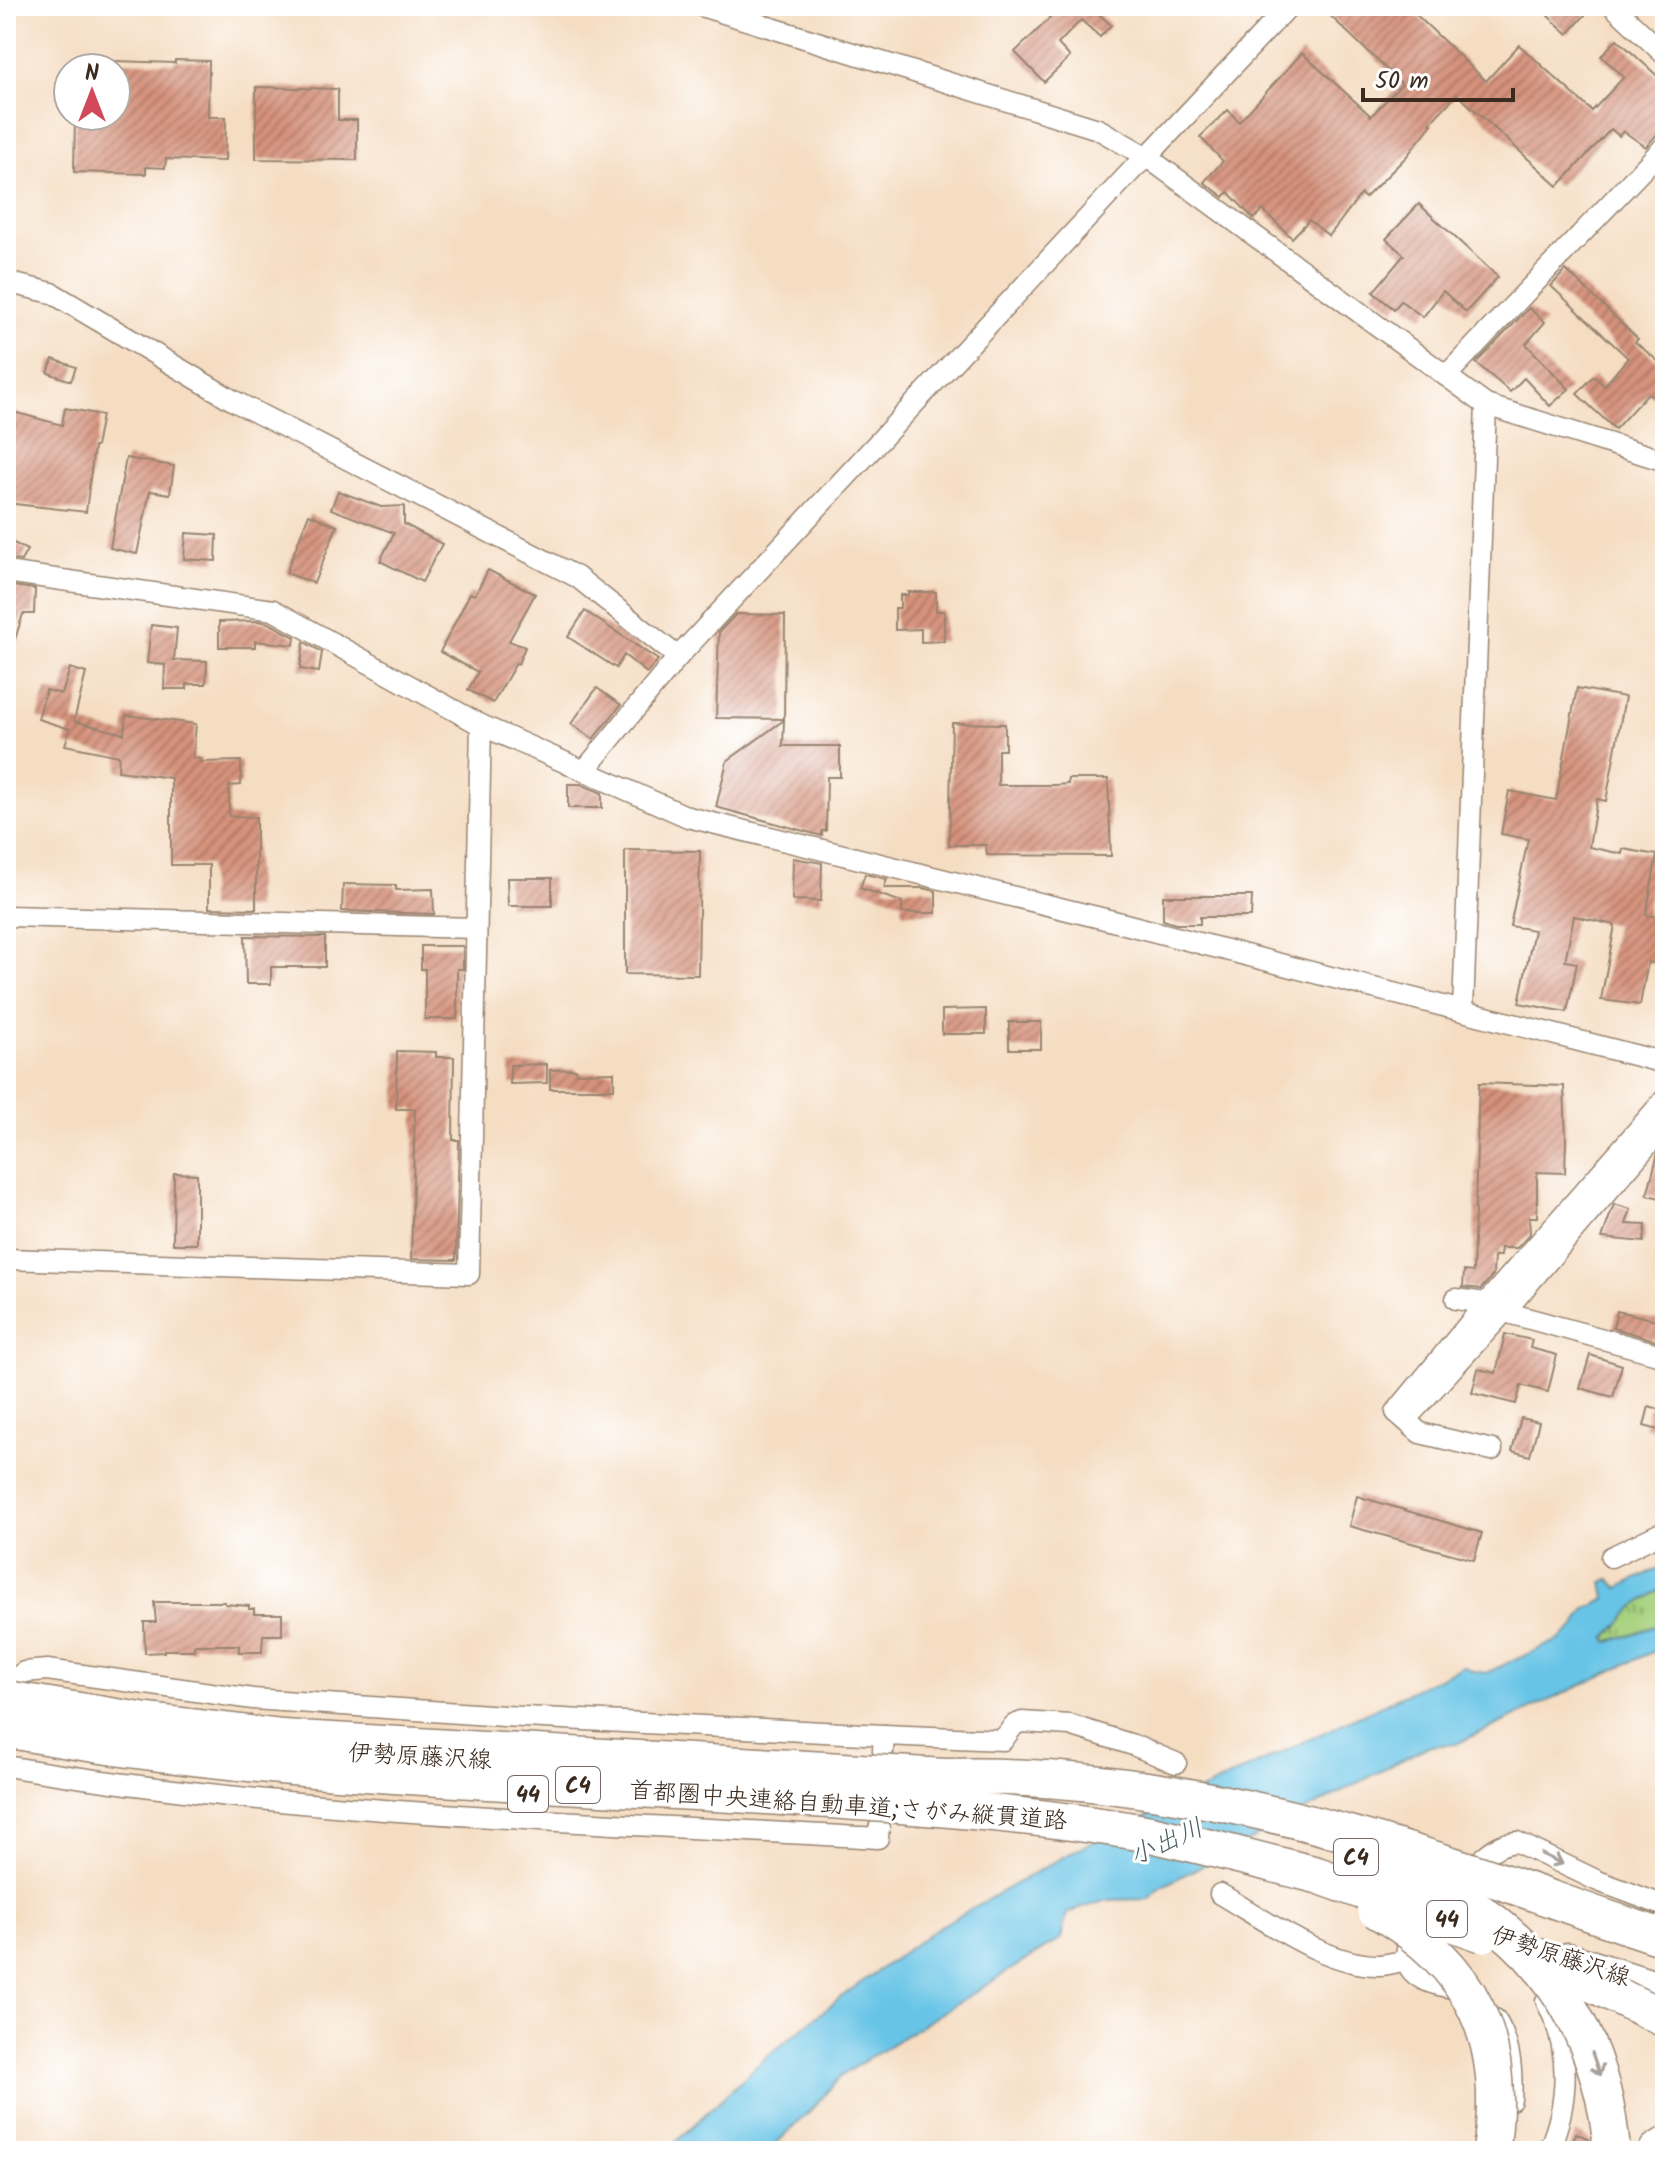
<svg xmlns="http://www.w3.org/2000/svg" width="1671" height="2157" font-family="Kalam,'Klee One',sans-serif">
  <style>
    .grass { fill: url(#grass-tufts); stroke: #707d4d; stroke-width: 2 }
    .water { fill: #68c4e6; stroke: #527782; stroke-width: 2 }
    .building { fill: url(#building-hatch) }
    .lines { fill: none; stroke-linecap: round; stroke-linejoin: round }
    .minor-casing { stroke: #988470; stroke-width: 23 }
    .primary-casing { stroke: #988470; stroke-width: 33 }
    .motorway-casing { stroke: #988470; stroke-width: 39 }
    .minor { stroke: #fff; stroke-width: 20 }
    .primary { stroke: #fff; stroke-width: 30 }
    .motorway { stroke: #fff; stroke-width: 36 }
    .motorway-bridge-casing { stroke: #988470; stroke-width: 39; stroke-linecap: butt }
    .motorway-bridge { stroke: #fff; stroke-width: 36 }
    .oneway { stroke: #a79f9a }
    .labels { text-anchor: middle; stroke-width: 6; stroke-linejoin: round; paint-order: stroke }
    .shield { fill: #fff; stroke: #766a62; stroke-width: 2 }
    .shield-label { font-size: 22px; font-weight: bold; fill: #3b2a1e }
    .street-label { font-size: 24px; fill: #3b2a1e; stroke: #fff }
    .water-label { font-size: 26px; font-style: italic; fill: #4b6064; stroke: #fff }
  </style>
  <defs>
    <pattern id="grass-tufts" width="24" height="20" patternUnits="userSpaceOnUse" patternTransform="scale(2)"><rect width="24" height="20" fill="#a5d07c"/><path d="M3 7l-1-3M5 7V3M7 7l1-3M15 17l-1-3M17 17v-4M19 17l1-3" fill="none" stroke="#88a965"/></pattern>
    <pattern id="building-hatch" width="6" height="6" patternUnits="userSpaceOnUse" patternTransform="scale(2)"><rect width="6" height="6" fill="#d5927c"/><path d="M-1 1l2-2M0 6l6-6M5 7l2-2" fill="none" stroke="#ae7765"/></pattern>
  </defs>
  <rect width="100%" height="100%" fill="#fff"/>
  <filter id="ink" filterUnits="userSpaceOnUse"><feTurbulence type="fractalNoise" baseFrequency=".0125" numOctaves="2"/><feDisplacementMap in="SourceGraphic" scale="16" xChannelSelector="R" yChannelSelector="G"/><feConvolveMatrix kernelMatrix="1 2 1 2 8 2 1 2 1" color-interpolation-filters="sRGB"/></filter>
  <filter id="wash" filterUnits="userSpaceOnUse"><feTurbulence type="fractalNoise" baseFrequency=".006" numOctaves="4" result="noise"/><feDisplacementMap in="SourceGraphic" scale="32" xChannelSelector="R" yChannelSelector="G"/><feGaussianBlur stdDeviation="1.8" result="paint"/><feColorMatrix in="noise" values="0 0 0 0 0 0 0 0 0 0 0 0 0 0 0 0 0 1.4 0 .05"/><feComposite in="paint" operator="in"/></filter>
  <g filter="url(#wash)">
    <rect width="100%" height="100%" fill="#f5ddc2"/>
    <!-- grass -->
    <path class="grass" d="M1665,1587V1623L1608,1642L1606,1639L1635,1606Z"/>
    <!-- water -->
    <path class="water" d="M1665,1565V1587L1635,1606L1606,1639L1609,1642L1665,1623V1646L1456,1744L1428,1746L1161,1887L1149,1899L1107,1900L1067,1913L1061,1938L841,2076L809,2112L768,2151H666L762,2061L841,1997L937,1928L1074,1851L1464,1666L1473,1671L1486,1673L1559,1640L1573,1629L1585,1610L1606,1599L1603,1582L1610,1579L1618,1588Z"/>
    <g id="blocks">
      <!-- building -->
      <g class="building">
        <path d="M1058,6H1094L1092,8L1111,25L1100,37L1081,20L1058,44L1070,57L1044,82L1015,52L1050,18L1048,16Z"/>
        <path d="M1320,6H1407L1486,81L1519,45L1592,111L1624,77L1601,56L1617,39L1665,83V125L1646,147L1623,131L1619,136L1611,129L1558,186L1457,94L1430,123L1432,124L1406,157L1365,198L1361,194L1329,236L1309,220L1292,238L1263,210L1254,219L1228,192L1224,197L1204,182L1223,161L1200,137L1228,110L1239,122L1302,53L1371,116L1402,84Z"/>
        <path d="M1557,6H1593L1568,34L1548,16Z"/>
        <path d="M175,60L209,61L208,117H226L225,161L166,159L165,168L146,167V174L74,172L75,116H116V61L175,63Z"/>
        <path d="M256,87L338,89V120H357V160L256,159Z"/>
        <path d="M1419,204L1498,277L1466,312L1443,291L1423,317L1401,301L1394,309L1373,292L1404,255L1386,239Z"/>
        <path d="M1566,270L1638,339L1635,342L1665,367V386L1655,398L1648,393L1615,429L1577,394L1594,376L1604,386L1628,358L1551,286Z"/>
        <path d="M1529,308L1545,322L1526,344L1569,389L1550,406L1524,378L1510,392L1476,363Z"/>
        <path d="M53,359L76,367L71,381L48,373Z"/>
        <path d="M65,408L102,415L96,447H94L86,512L6,503V410L62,425Z"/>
        <path d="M126,458L174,466L170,494L150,491L137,554L110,548Z"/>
        <path d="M338,491L381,507L404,506V524L442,544L422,582L380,561L394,533L331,509Z"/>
        <path d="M309,514L337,526L314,583L286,573Z"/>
        <path d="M186,533L217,535L216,561L184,559Z"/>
        <path d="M6,539L27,550L21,561L6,559Z"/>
        <path d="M488,570L535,594L509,641L525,647L518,664L516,663L493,703L468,690L478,672L440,652L470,593L475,595Z"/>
        <path d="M6,585L35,589L34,614H23L10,655L6,654Z"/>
        <path d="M908,592H936V611H944V641L921,642V629L895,630V608H900V595H908Z"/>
        <path d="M585,611L658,660L647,673L624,655L616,668L568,637Z"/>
        <path d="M736,614L785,615L784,719L716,718L719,632Z"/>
        <path d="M258,621L269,623L295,637L294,645L255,641V647H219V622Z"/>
        <path d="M151,625L177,628L174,660L207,661L206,684H187V689H164L165,665L147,663Z"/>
        <path d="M304,642L322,652L319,672L300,669Z"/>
        <path d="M70,668L86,673L74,721L124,734L126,715L196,724L193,758L201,759V762L241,761V785L229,786V816L256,817V909L209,908V865H171V778L118,771L119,756L65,745L70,729L38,719L46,690L62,694Z"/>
        <path d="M597,688L621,705L593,739L571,724Z"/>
        <path d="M1577,688L1625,697L1606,801L1597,799L1589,847L1622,854L1623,849L1657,855L1646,915L1665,918V965L1648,962L1640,1005L1601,1000L1615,925L1574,916L1565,961L1577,963L1567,1012L1519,1003L1534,930L1510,926L1528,839L1501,834L1509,791L1556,800Z"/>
        <path d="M784,720L783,746H840V777H827L826,831H822V836L716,807L727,761Z"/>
        <path d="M952,723L1005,724V750H998V785H1055L1068,784V779H1108L1111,856L987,855L986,845H949Z"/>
        <path d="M568,784H581L602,793V808H568Z"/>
        <path d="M625,850L700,851L698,975L625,974Z"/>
        <path d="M793,858L822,863L821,901L792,900Z"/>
        <path d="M865,874L887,879L884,888H923L936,891V913H902V902L860,888Z"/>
        <path d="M507,878H552V906H508Z"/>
        <path d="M343,884L396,885V890L433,889L434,914L342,911Z"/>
        <path d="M1163,896H1252L1251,917H1200V924H1176L1163,920Z"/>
        <path d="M245,936L325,937V967H271V984H246Z"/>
        <path d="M421,946H463V969H457V1019H425V969H421Z"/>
        <path d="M986,1009V1034H942V1010Z"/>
        <rect x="1009" y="1022" width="32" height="27"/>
        <path d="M397,1051L436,1052V1057H454L453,1140H459L456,1260L411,1259L415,1109H396Z"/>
        <path d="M547,1064V1083L510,1084V1065Z"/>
        <path d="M576,1069L577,1073L614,1072V1089H550V1070Z"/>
        <path d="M1479,1083L1564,1086L1566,1140L1565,1173L1537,1172V1217H1529L1530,1234L1517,1248H1501L1500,1256H1494L1493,1275L1481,1289L1463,1287L1464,1271L1473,1272Z"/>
        <path d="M1662,1148L1665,1149V1199L1647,1195L1658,1153Z"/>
        <path d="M174,1173L197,1174V1244H173Z"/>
        <path d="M1614,1204L1631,1209L1626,1224L1646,1225L1644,1242L1602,1238Z"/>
        <path d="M1617,1311L1665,1322V1343L1613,1328Z"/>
        <path d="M1505,1334L1532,1340L1530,1348L1557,1355L1548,1392L1521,1385L1516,1404L1472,1393L1478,1369L1496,1373Z"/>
        <path d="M1590,1355L1622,1365L1613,1397L1580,1388Z"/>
        <path d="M1649,1406L1665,1411V1432L1644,1426Z"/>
        <path d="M1521,1418L1539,1422L1530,1456L1512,1451Z"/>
        <path d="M1357,1496L1482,1533L1474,1560L1349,1526Z"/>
        <path d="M154,1602H225V1604L249,1606V1609H254V1614H282V1635H263L262,1652H239V1645H194V1650H164V1652L145,1653L144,1622H156Z"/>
        <path d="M1576,2133L1589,2139L1591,2151H1568Z"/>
      </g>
    </g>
  </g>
  <g filter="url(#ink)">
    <use href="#blocks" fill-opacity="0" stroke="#988470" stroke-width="2"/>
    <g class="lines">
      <!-- minor casing -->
      <g class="minor-casing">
        <g id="minor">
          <path d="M701,6L1098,129L1147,157L1486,405L1665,461"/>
          <path d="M1613,6L1665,55"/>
          <path d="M6,282L52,293L234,401L577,577L678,657"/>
          <path d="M1446,376L1665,146"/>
          <path d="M6,572L273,610L481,725L688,817L1117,922L1665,1063"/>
          <path d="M584,771L678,657L1135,167L1147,157L1289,6"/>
          <path d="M6,916L476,928"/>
          <path d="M1463,1010L1486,405"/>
          <path d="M6,1259L469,1274L481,725"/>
          <path d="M1456,1299L1486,1303L1512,1314L1665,1356"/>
          <path d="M1408,1417L1505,1311L1665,1125"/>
          <path d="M1492,1450L1420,1433L1396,1412L1486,1303L1665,1099"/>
          <path d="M1611,1557L1665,1531"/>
          <path d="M6,1687L24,1672L47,1670L253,1699L504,1716L884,1735L883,1751"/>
          <path d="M884,1735L1003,1740L1014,1725L1022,1722L1070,1725L1133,1745L1176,1763"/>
          <path d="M6,1766C294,1815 587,1821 878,1838L879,1828"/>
          <path d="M1483,1858C1494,1848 1502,1843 1517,1842L1598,1881L1665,1906"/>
          <path d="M1220,1894C1265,1920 1328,1967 1381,1965C1389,1964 1398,1962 1406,1960"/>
          <path d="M1408,1944C1399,1978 1432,1985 1459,1989L1464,1993"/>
          <path d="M1546,2001C1571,2047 1570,2103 1548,2151"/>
          <path d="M1495,2019C1511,2043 1513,2072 1511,2100"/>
        </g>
      </g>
      <!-- primary casing -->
      <g class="primary-casing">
        <path id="primary" d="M1568,1958L1665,1989"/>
      </g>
      <!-- motorway casing -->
      <g class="motorway-casing">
        <g id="motorway">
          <path d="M1151,1834L1210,1848"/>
          <path d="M1657,2151L1665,2146"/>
        </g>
      </g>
      <!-- minor -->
      <use href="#minor" class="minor"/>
      <!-- primary -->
      <use href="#primary" class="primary"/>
      <!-- motorway -->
      <use href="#motorway" class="motorway"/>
      <!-- motorway-bridge casing -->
      <g class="motorway-bridge-casing">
        <g id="motorway-bridge">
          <path d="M6,1699L141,1721L282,1738L945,1777C1119,1772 1293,1813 1458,1867C1527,1889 1595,1916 1665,1938"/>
          <path d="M6,1729C256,1776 512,1781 766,1796C895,1804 1023,1812 1151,1834"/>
          <path d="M1210,1848L1317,1875L1483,1934"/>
          <path d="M1385,1865C1520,1912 1600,2008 1612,2151"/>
          <path d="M1375,1909C1473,1964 1508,2040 1491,2151"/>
          <path d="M1534,1955L1665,2019"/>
        </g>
      </g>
      <!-- motorway-bridge -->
      <use href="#motorway-bridge" class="motorway-bridge"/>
    </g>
    <!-- one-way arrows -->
    <defs><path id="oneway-shaft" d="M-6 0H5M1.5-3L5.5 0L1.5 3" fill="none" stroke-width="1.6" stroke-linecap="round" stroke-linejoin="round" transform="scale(2)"/></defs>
    <g class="oneway">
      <use href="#oneway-shaft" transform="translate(1552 1859) rotate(26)"/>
      <use href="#oneway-shaft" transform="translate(1596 2064) rotate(71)"/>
    </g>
  </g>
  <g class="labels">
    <!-- shield labels -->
    <g class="shield">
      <rect x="556" y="1767" width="44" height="36" rx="6"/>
      <rect x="508" y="1776" width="40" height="36" rx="6"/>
      <rect x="1334" y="1839" width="44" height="36" rx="6"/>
      <rect x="1427" y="1901" width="40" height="36" rx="6"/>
    </g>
    <g class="shield-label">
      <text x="578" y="1793">C4</text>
      <text x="528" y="1802">44</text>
      <text x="1356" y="1865">C4</text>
      <text x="1447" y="1927">44</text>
    </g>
    <!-- street labels -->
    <g class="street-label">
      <text transform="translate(420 1756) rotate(3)" y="8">伊勢原藤沢線</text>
      <text transform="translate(848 1805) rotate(4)" y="8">首都圏中央連絡自動車道;さがみ縦貫道路</text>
      <text transform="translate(1561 1956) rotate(18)" y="8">伊勢原藤沢線</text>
    </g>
    <!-- water labels -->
    <g class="water-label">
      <text transform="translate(1166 1841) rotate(-24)" y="9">小出川</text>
    </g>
  </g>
  <!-- margin -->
  <rect width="1671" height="2157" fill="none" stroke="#fff" stroke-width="32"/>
  <!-- north arrow -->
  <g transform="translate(92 92)"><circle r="38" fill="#ffffff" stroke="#b1aaa5" stroke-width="2"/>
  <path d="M0-6L14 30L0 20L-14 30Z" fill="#d1495b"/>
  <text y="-12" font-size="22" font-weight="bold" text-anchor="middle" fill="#3b2a1e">N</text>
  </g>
  <!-- scale -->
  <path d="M1363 88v12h150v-12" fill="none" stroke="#3b2a1e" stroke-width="4"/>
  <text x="1375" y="88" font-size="24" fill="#3b2a1e" stroke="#ffffff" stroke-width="6" paint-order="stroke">50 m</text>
</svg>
